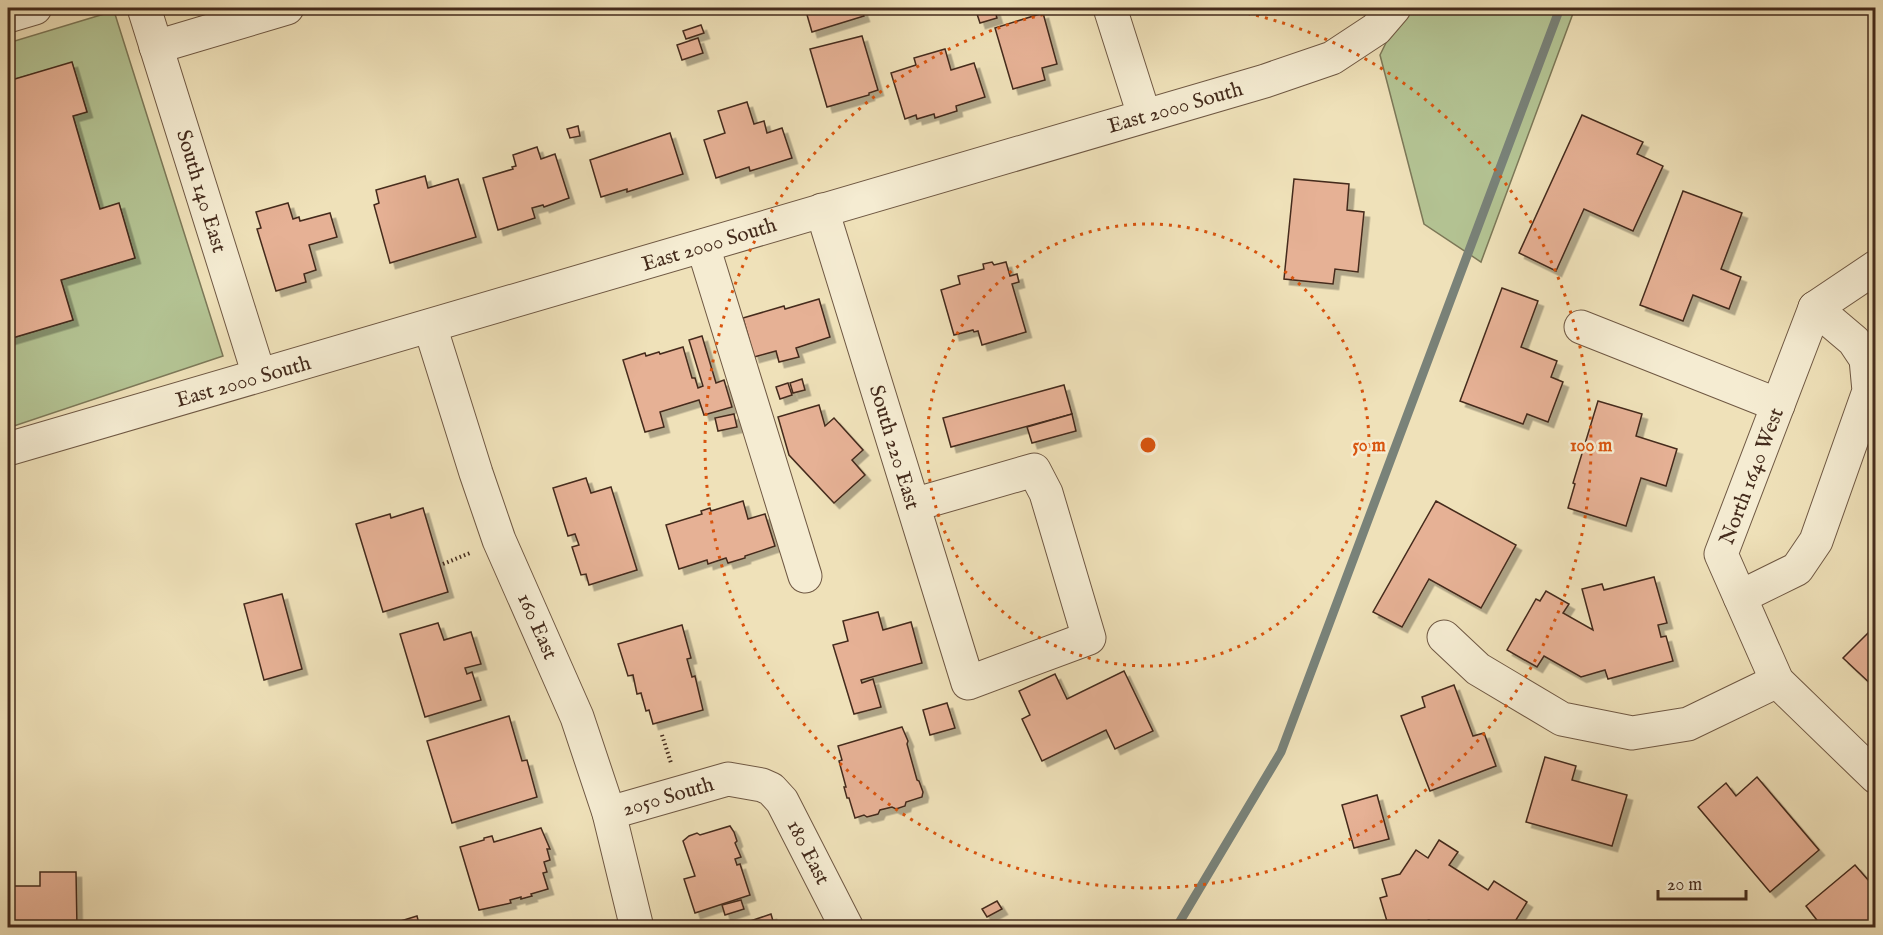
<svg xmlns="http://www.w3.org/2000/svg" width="1883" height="935" font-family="'IM FELL English',serif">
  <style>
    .green { fill: #b4c494; stroke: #7c7858; stroke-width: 1.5 }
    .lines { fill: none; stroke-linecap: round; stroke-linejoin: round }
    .stream { stroke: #798279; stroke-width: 9 }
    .building { fill: #e6b195; stroke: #442b1c; stroke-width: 1.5; filter: url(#shadow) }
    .minor-casing { stroke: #6f5843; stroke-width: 35 }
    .path { stroke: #442b1c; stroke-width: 4; stroke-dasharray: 1.5 3; stroke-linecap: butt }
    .minor { stroke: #f5ecd2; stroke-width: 33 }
    .ring { fill: none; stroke: #d8540e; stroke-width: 3; stroke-dasharray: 3 6 }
    .labels { text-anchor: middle; stroke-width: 5; stroke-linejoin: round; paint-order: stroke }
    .street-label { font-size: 21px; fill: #442b1c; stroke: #f5ecd2 }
    .centre { fill: #d8540e; stroke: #f5ecd2; stroke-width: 3 }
    .ring-label { font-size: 18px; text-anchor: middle; font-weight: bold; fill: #d8540e; stroke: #f5ecd2; stroke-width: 5; stroke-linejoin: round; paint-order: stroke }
  </style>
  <defs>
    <filter id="shadow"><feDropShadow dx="5.5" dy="5.5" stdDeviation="0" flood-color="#0004"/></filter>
  </defs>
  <rect width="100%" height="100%" fill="#efe1b9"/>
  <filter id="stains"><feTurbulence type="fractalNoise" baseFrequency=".00333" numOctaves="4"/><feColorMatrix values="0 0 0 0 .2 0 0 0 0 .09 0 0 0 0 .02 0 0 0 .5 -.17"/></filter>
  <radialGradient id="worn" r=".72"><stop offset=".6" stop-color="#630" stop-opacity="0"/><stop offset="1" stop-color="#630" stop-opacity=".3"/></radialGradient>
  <!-- green -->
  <g class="green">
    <path d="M1403,8H1575L1481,262L1424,224L1380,55Z"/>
    <path d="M114,11L223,356L8,428V333L9,339L73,320L61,280L135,258L119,204L100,209L73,116L87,112L72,63L8,81V43Z"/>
  </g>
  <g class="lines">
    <!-- stream -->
    <path class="stream" d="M1176,928L1281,752L1560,8"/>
  </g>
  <!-- building -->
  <g class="building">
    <path d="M805,8H861L864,16L812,32Z"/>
    <path d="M975,8H994L997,18L980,23Z"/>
    <path d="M1043,13L1057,64L1042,68L1045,80L1013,89L995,28Z"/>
    <path d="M701,25L704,33L686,39L683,31Z"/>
    <path d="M862,36L878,90L869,93V95L827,107L810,49Z"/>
    <path d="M698,38L703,53L682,60L677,45Z"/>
    <path d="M945,49L951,70L974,63L985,97L956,106L957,111L935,118L934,114L917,119L916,115L905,119L891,73L916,65L914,58Z"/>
    <path d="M72,62L87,112L73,116L100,209L119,203L135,258L61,280L73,320L9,339L8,333V81Z"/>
    <path d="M747,102L754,124L764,121L767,133L782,128L792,158L750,171L749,167L716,178L704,140L725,133L718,111Z"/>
    <path d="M1582,115L1643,142L1637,154L1663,166L1633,231L1584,209L1556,271L1519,253Z"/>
    <path d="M578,126L580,136L570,138L567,129Z"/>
    <path d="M670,133L683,174L627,192V189L601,197L590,160Z"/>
    <path d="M537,147L541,159L555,154L569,198L544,207L543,205L532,208L535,218L498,230L483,178L513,169L512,167L516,166L513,155Z"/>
    <path d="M425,176L428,188L458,179L476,237L390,263L374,205L379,203L376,190Z"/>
    <path d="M1294,179L1349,184L1347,210L1364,212L1358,272L1335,269L1333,284L1284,279Z"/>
    <path d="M1683,191L1742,213L1721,269L1741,277L1729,309L1693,295L1683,321L1640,305Z"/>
    <path d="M288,203L293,219L299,217L300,221L330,213L337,237L309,245L316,270L304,274L306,282L276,291L257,229L261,228L256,212Z"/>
    <path d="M992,262L994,265L1006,262L1010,276L1017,274L1019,282L1012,284L1026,332L982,345L978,331L974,332L973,330L954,335L941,290L960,284L958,276L984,269L983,264Z"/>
    <path d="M1502,288L1538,301L1521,347L1557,361L1551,377L1563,382L1548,422L1527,414L1523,424L1460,401Z"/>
    <path d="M819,299L830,337L796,348L799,357L779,362L776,351L754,357L743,318L784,306L785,309Z"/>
    <path d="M702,336L716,383L724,380L732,407L704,415L699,400L660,412L664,427L645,432L623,360L645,353L646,356L659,352L660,354L683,347L692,378H695L698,388L703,386L689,340Z"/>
    <path d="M802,379L805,390L793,393L790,383Z"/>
    <path d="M788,383L792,395L780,399L776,387Z"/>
    <path d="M1064,385L1072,414L951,447L943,418Z"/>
    <path d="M1598,401L1642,414L1636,436L1677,449L1666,486L1641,478L1626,526L1568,508L1575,484L1573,483Z"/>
    <path d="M819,405L825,426L834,418L863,450L852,460L865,475L834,503L789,455L778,417Z"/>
    <path d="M734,414L737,427L718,431L715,418Z"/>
    <path d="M1072,414L1076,431L1032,443L1027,427Z"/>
    <path d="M586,478L591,493L611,487L637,570L589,585L586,574L581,575L572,547L579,545L575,534L568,536L553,488Z"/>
    <path d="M743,501L748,519L765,514L775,546L745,556V558L728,563L726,558L708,564L707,560L679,569L666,525L702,514L701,511L710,508L711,511Z"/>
    <path d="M1436,501L1516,545L1481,608L1429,579L1402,627L1373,612Z"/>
    <path d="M423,508L448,592L383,612L356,524L390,514L391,518Z"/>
    <path d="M1654,577L1667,623L1658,625L1661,637L1666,636L1673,661L1608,679L1605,670L1581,677L1544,656L1537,667L1507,650L1536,599L1540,601L1546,591L1569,604L1563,613L1593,630L1582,589L1602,584L1604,590Z"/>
    <path d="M282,594L302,669L264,680L244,604Z"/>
    <path d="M878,612L883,630L911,622L922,663L861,680L862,683L873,679L881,707L854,714L833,645L848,641L843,621Z"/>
    <path d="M438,623L444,640L471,632L481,664L465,668L467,674L472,672L481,700L425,717L400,634Z"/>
    <path d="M682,625L691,658L687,659L692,677L695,676L703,710L653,724L649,710L646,711L641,693L637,694L633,675L628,676L618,644Z"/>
    <path d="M1876,625V685L1874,687L1843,658Z"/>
    <path d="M1124,671L1153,731L1115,749L1106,730L1042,761L1022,719L1030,715L1019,691L1055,674L1067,699Z"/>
    <path d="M1454,685L1473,736L1484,733L1496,766L1430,791L1401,716L1425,707L1422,697Z"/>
    <path d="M947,703L955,728L930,735L923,710Z"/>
    <path d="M509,716L522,761L527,760L537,797L452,823L427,741Z"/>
    <path d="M902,727L908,741L907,744L917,780L919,781L923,792L922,797L906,802L905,806L896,809L892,807L880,810L878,814L867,817L864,815L855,818L849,798H847L844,787H846L839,761L842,760L838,746Z"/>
    <path d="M1545,757L1576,766L1572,780L1627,795L1612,846L1526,822Z"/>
    <path d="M1757,777L1819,850L1770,892L1698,807L1726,783L1736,796Z"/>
    <path d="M1377,795L1389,839L1354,848L1342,805Z"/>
    <path d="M730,826L734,832L737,841L735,843L741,857L735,859L737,865L740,864L750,895L695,913L684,879L695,876L683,841L689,836L697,833L700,835Z"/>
    <path d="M541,828L550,849H547L550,860L544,862L547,872L543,873L548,889L531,894L532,896L521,899V897L510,900L511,903L479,910L460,847L484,840V838L492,836L494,842Z"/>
    <path d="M1439,840L1458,852L1449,865L1488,890L1494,881L1527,902L1511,928H1442L1429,920L1403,928H1389L1380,898L1387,896L1382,879L1400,874L1416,850L1428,858Z"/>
    <path d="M1855,865L1876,889V928H1823L1806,906Z"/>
    <path d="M40,872H76L77,928H8V886H40Z"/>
    <path d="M741,900L744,909L725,915L722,905Z"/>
    <path d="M997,901L1002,909L987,917L982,909Z"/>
    <path d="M771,914L775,928H730Z"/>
    <path d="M417,916L420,928H378Z"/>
    <path d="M567,921L569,928H547Z"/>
  </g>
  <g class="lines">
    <!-- minor casing -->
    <g class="minor-casing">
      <g id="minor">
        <path d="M144,8L259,375"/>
        <path d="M1110,8L1144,115"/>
        <path d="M8,16L35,8"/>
        <path d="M156,47L287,8"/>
        <path d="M822,210L968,683L1089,638L1046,493L1034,470L913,505"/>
        <path d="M703,246L805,576"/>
        <path d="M1815,308L1721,554L1777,681L1876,777"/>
        <path d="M1815,308L1876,267"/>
        <path d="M430,326L476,473L499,540L577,717L609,813L637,928"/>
        <path d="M1581,327L1778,405"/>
        <path d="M8,449L1265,81L1332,58L1376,29L1394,8"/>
        <path d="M1740,597L1797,569L1816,541L1869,391L1866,359L1854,341L1815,308"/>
        <path d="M1444,637L1478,669L1562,719L1632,733L1688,724L1777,681"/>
        <path d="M609,813L728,779L762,785L771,789L782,801L847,928"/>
      </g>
    </g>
    <!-- path -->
    <g class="path">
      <path d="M443,564L470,553"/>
      <path d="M662,735L671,763"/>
    </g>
    <!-- minor -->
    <use href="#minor" class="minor"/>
  </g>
  <!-- distance rings -->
  <g class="ring">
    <circle cx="1148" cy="445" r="221"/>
    <path d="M1221 8A443 443 0 1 1 1075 8"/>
  </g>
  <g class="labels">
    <!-- street labels -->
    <g class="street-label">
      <text transform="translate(1175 107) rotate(-16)" y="7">East 2000 South</text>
      <text transform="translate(202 191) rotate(73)" y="7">South 140 East</text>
      <text transform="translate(709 244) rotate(-17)" y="7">East 2000 South</text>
      <text transform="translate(243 381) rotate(-16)" y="7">East 2000 South</text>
      <text transform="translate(895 447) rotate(73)" y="7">South 220 East</text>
      <text transform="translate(1751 476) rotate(-69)" y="7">North 1640 West</text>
      <text transform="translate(538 626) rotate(66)" y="7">160 East</text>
      <text transform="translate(668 796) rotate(-16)" y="7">2050 South</text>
      <text transform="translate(809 852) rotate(63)" y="7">180 East</text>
    </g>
  </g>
  <circle cx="1148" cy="445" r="9" class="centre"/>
  <g class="ring-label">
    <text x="1369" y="451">50 m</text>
    <text x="1591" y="451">100 m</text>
  </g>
  <!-- margin -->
  <rect width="1883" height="935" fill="none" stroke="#efe1b9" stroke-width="30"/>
  <rect x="9" y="9" width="1865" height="917" fill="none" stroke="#442b1c" stroke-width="3"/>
  <rect x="15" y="15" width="1853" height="905" fill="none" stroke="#442b1c" stroke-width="1.5"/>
  <!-- scale -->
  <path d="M1658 890v9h88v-9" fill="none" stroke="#442b1c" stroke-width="3"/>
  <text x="1667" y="890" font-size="18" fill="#442b1c" stroke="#f5ecd2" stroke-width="4.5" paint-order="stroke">20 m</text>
  <rect width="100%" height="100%" filter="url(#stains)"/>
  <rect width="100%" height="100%" fill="url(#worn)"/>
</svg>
